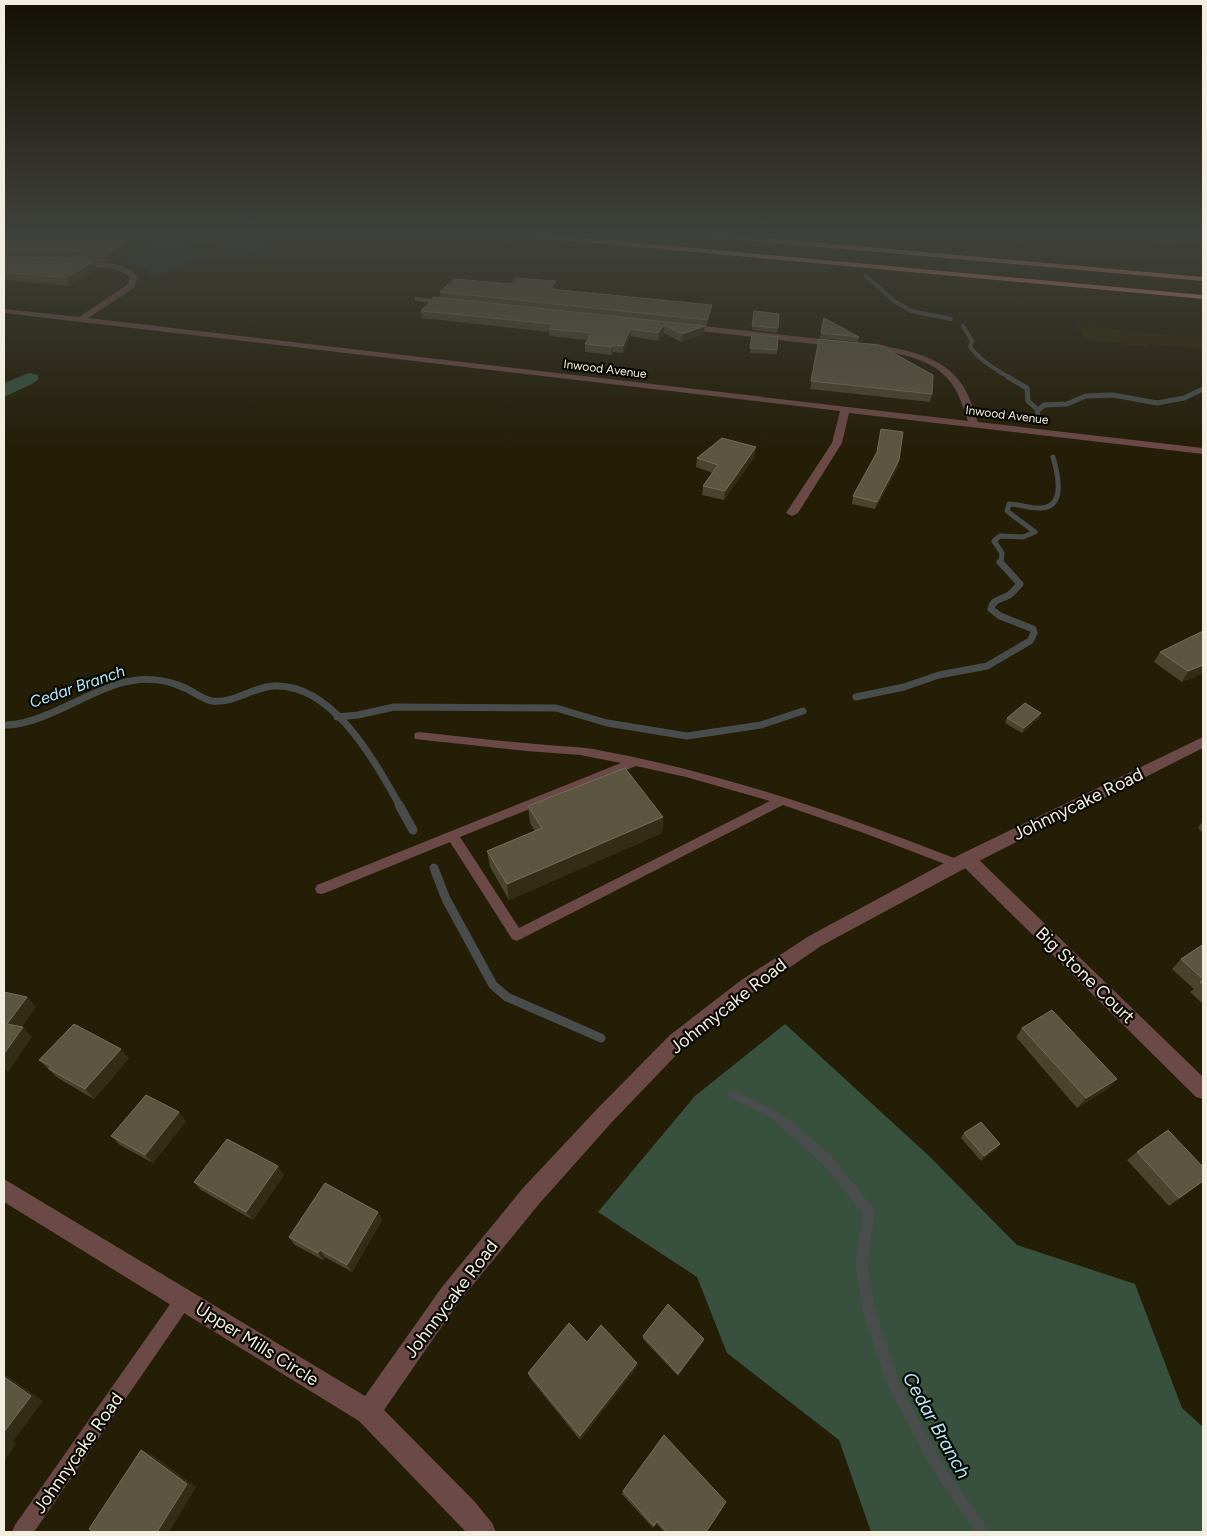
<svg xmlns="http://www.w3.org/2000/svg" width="1207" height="1536" font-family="Figtree,sans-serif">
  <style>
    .built { fill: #2d2506 }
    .green { fill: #213225 }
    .forest { fill: #37513e }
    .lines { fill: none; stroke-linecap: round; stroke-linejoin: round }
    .stream-far4 { stroke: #484d4c; stroke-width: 4 }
    .stream-far3 { stroke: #484d4c; stroke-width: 5 }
    .stream-far2 { stroke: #484d4c; stroke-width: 7 }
    .stream-far1 { stroke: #484d4c; stroke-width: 9 }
    .stream { stroke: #484d4c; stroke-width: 12 }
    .service { fill: #6b4946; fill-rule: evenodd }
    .minor { fill: #6b4946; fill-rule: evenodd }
    .tertiary { fill: #6b4946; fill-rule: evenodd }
    .motorway { fill: #d7827b; fill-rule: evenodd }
    .wall { fill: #4a442d }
    .shaded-wall { fill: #332d16 }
    .building { fill: #5c5641; stroke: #736e5a }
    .labels { text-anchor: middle; stroke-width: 4.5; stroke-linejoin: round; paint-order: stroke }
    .far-street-label { font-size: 12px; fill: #f1eee0; stroke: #0a0802 }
    .water-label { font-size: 16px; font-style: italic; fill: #b2eafb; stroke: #0a0802 }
    .near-street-label { font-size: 18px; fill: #f1eee0; stroke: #0a0802 }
    .near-water-label { font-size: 19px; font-style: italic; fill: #b2eafb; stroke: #0a0802 }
  </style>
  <rect width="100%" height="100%" fill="#241e07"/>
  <!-- built -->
  <path class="built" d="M1077,325L1146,333L1203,337V349L1149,344V347L1084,339Z"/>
  <!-- green -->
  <path class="green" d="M161,235H230L281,246L262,258L196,241L178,242L207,253L153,277L145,269L119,262L164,237L168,238Z"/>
  <!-- forest -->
  <g class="forest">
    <path d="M804,235H900L901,236L896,239H881L879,241C853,242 829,238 804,235Z"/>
    <path d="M29,373L38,375V380L30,385L4,397V383Z"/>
    <path d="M785,1024L928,1155L1017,1245L1135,1284L1182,1408L1203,1427V1532H871L839,1440L727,1353L697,1277L598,1212L695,1096Z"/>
  </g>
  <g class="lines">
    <!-- stream-far4 -->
    <g class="stream-far4">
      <path d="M808,235L811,237"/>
      <path d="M866,276L894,301L911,311L951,319"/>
      <path d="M963,326L972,341L970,347C981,361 995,369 1010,378"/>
    </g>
    <!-- stream-far3 -->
    <g class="stream-far3">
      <path d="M1008,377L1027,388L1028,401L1038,410"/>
      <path d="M1037,416L1038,410L1044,405L1067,404L1086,396L1113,395L1157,403L1184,398L1203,389"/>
      <path d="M1001,564L1002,553L994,541L1000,536L1023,537L1035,532L1007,511L1009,504C1020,504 1030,509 1041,508C1067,507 1057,471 1053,457"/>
    </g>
    <!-- stream-far2 -->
    <g class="stream-far2">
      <path d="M856,697L904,687L939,675L987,666L1030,641L1034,633L1033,629L1000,616L991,609C993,599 1000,600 1007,596C1012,594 1016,588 1020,584L1000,562"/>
      <path d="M337,717L358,715L394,707L556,708L607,723L687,736L761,725L803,711"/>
      <path d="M4,725C39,726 84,694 118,684C140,677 164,678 185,688C194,692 202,699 212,701C234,704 252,687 274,686C333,683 375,762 400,806"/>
    </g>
    <!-- stream-far1 -->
    <g class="stream-far1">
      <path d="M399,805L413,830"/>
      <path d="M434,868L446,899L493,985L507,997L601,1038"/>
      <path d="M732,1094L769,1112L785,1123"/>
    </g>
    <!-- stream -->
    <path class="stream" d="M784,1122L826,1159L869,1212L861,1263L868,1307L895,1388L942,1474L983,1532"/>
    <!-- service -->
    <g class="service">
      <path d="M419,732C458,736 497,741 536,744C555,746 574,746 593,749C720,772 841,814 962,861L964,864L962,867L958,869L864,833L783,805L517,941L512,939L450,842L325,893L321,894L317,893L315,889L317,885L621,763L580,755L527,751L415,739L414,736L415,733ZM636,766L686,777L770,801L519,928L460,837Z"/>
      <path d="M184,1290L190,1293L193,1299L190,1305L34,1532H12L15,1525L178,1293Z"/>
    </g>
    <!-- minor -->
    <g class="minor">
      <path d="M1149,235H1158L1166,239L1203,235V239L1165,243Z"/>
      <path d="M73,263C93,260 123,261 138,276L134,288L88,318L968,421C963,408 960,395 952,384C934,358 896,352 867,349L863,346C869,341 881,345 889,347C916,352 947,360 963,386C970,397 973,410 978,422L1203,448V454L849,413L842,443L798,513L792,516L786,513L832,443L840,411L4,313V309L79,317L127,285L130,277C115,265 94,267 76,267H73Z"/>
      <path d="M415,297L451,301L455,303L451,305L418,301H415Z"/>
      <path d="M686,324L839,341L843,344L839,347L683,329L682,327Z"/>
      <path d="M967,852L973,854L1203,1077V1099L1196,1097L961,864L959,859L961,854Z"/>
    </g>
    <!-- tertiary -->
    <path class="tertiary" d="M1203,737V748L973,864L821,946L752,993L684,1047L612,1122L539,1204L458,1303L384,1410L475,1502L492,1523L496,1532H466L359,1421L4,1202V1179L365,1396L442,1287L523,1188L598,1108L670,1035L740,981L809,936L961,854Z"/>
    <!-- motorway -->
    <g class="motorway">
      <path d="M528,235H554L1203,295V299L531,237Z"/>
      <path d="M707,235H734L1203,277V281L710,237Z"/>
    </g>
  </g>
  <!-- wall -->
  <g class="wall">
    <path d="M4,235L50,239L66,238L69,235H118L119,237L115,239L129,241L132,248L108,262L72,258H57L94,261L97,269L69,286L4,280Z"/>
    <path d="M511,284L556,287L555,289L711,311L707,326L441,298L440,292Z"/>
    <path d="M421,311L705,326L704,334L681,342L664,333L658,341L630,336L623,353L613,352L612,355L585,352V344L587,340L549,336V332L422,318Z"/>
    <path d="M754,311L778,328L777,333L752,330Z"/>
    <path d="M824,318L859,337L858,342L820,338Z"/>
    <path d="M752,334L777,350V354L750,353Z"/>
    <path d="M819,339L932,394L930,402L810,389Z"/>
    <path d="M881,429L898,467L875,509L852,504L853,496L877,453Z"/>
    <path d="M755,456L724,500L702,495L703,486L713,473L696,467L697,458Z"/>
    <path d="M1203,631V673L1182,682L1154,662L1160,652Z"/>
    <path d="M1041,713L1039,718L1022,733L1005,723L1007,718Z"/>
    <path d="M528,806L663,817L662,833L509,900L490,867L487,851L535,831L530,823Z"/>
    <path d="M1203,821V833L1198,828Z"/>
    <path d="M1203,945V1004L1190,992L1194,989L1172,969L1181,959Z"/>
    <path d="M1022,1028L1109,1088L1077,1108L1016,1037Z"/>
    <path d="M129,1058L94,1099L58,1078L39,1060Z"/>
    <path d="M186,1121L153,1163L120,1145L111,1136Z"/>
    <path d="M964,1133L1000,1144L997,1148L981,1161L961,1138Z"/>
    <path d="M1137,1152L1203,1181L1169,1206L1127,1160Z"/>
    <path d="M284,1175L253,1220L201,1190L194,1182Z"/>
    <path d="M378,1212L382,1220L352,1272L325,1257L323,1260L295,1245L289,1237Z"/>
    <path d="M643,1336L704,1339L703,1342L678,1376L643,1339Z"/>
    <path d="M587,1342L636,1368L580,1440L530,1378L528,1373Z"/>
    <path d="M623,1491L706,1532H664L656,1523L653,1528L622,1494Z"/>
  </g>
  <!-- shaded-wall -->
  <g class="shaded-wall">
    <path d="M106,235H118L119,237L104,246L101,238Z"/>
    <path d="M129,241L132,248L108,262L105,254Z"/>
    <path d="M94,261L97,269L69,286L66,278Z"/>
    <path d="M556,281V287L551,295L550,289Z"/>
    <path d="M712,305L711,311L707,326V320Z"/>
    <path d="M664,325V333L658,341V333Z"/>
    <path d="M705,326L704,334L681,342L682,334Z"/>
    <path d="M630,329V336L623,353V346Z"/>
    <path d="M613,345V352L612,355V347Z"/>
    <path d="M756,447L755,456L724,500L725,491Z"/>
    <path d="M899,460L898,467L875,509L877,502Z"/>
    <path d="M1203,665V673L1182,682L1188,671Z"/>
    <path d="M1041,713L1039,718L1022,733L1024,728Z"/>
    <path d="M663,817L662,833L509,900L507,884Z"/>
    <path d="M27,997L36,1007L17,1034L7,1024Z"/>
    <path d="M23,1027L32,1037L8,1072L4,1068V1054Z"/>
    <path d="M121,1049L129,1058L94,1099L85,1089Z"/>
    <path d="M1117,1079L1109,1088L1077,1108L1086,1098Z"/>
    <path d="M179,1112L186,1121L153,1163L145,1155Z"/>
    <path d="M1000,1144L997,1148L981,1161L984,1156Z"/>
    <path d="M278,1166L284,1175L253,1220L246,1212Z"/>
    <path d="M378,1212L382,1220L352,1272L347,1265Z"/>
    <path d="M320,1250L325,1257L323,1260L318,1253Z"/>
    <path d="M704,1339L703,1342L678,1376V1374Z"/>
    <path d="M637,1363L636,1368L580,1440V1436Z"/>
    <path d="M4,1374L43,1401L13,1441L16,1444L4,1461Z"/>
    <path d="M141,1450L151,1454L196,1487L169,1532H157Z"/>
  </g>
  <!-- building -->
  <g class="building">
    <path d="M4,235L50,239L66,238L69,235H106L101,238L129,241L105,254L69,250H4Z"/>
    <path d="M4,257L66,258L94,261L66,278L4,272Z"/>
    <path d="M516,278L556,281L550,289L712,305L707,320L440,292L454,279L511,284Z"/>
    <path d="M434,297L705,326L682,334L664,325L658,333L630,329L623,346L613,345L612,347L585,344L592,333L549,329L552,324L421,311Z"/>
    <path d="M754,311L779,314L778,328L752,326Z"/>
    <path d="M824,318L859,337L821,333Z"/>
    <path d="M752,334L778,337L777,350L750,348Z"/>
    <path d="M819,339L879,345L933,375L932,394L811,381Z"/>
    <path d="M881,429L903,432L899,460L877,502L853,496L877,452Z"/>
    <path d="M722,438L756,447L725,491L703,486L718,465L697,458Z"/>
    <path d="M1203,631V665L1188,671L1160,652Z"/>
    <path d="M1025,703L1041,713L1024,728L1007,718Z"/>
    <path d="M625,768L663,817L507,884L487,851L542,828L528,806Z"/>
    <path d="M1202,945H1203V979L1181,959Z"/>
    <path d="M1203,980V985L1200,982Z"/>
    <path d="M4,992L27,997L7,1024L23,1027L4,1054Z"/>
    <path d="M1052,1010L1117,1079L1086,1098L1022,1028Z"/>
    <path d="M74,1024L121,1049L85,1089L49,1069L51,1066L39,1060Z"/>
    <path d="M146,1095L179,1112L145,1155L111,1136Z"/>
    <path d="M981,1122L1000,1144L984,1156L964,1133Z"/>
    <path d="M1168,1130L1203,1167V1181L1179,1198L1137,1152Z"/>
    <path d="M227,1139L278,1166L246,1212L194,1182Z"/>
    <path d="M325,1183L378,1212L347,1265L320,1250L318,1253L289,1237Z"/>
    <path d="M668,1304L704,1339L678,1374L643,1336Z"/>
    <path d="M569,1323L587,1342L601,1325L637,1363L580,1436L528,1373Z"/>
    <path d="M4,1377L31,1396L4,1432Z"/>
    <path d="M664,1435L726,1502L706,1532H667L657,1521L654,1526L623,1491Z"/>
    <path d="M141,1450L187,1484L157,1532H94L89,1529Z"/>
  </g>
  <!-- sky -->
  <linearGradient id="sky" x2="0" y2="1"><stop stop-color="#141004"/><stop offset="0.52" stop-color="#3f413c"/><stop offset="1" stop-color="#3f413c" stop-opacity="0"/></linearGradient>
  <rect width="1207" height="450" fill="url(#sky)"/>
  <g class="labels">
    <!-- far-street labels -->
    <g class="far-street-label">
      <text transform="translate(605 369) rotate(7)" y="4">Inwood Avenue</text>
      <text transform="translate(1007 415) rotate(7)" y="4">Inwood Avenue</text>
    </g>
    <!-- water labels -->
    <g class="water-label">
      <text transform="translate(77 686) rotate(-19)" y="6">Cedar Branch</text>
    </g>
    <!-- near-street labels -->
    <g class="near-street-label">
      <text transform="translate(1078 804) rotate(-26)" y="6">Johnnycake Road</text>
      <text transform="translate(1085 975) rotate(44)" y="6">Big Stone Court</text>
      <text transform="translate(728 1006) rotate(-38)" y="6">Johnnycake Road</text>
      <text transform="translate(451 1299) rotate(-53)" y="6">Johnnycake Road</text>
      <text transform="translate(257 1344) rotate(32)" y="6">Upper Mills Circle</text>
      <text transform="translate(78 1453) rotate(-55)" y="6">Johnnycake Road</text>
    </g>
    <!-- near-water labels -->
    <g class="near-water-label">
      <text transform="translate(937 1425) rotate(61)" y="7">Cedar Branch</text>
    </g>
  </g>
  <!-- border -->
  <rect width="1207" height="1536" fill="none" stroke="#f1eee0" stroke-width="10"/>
</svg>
